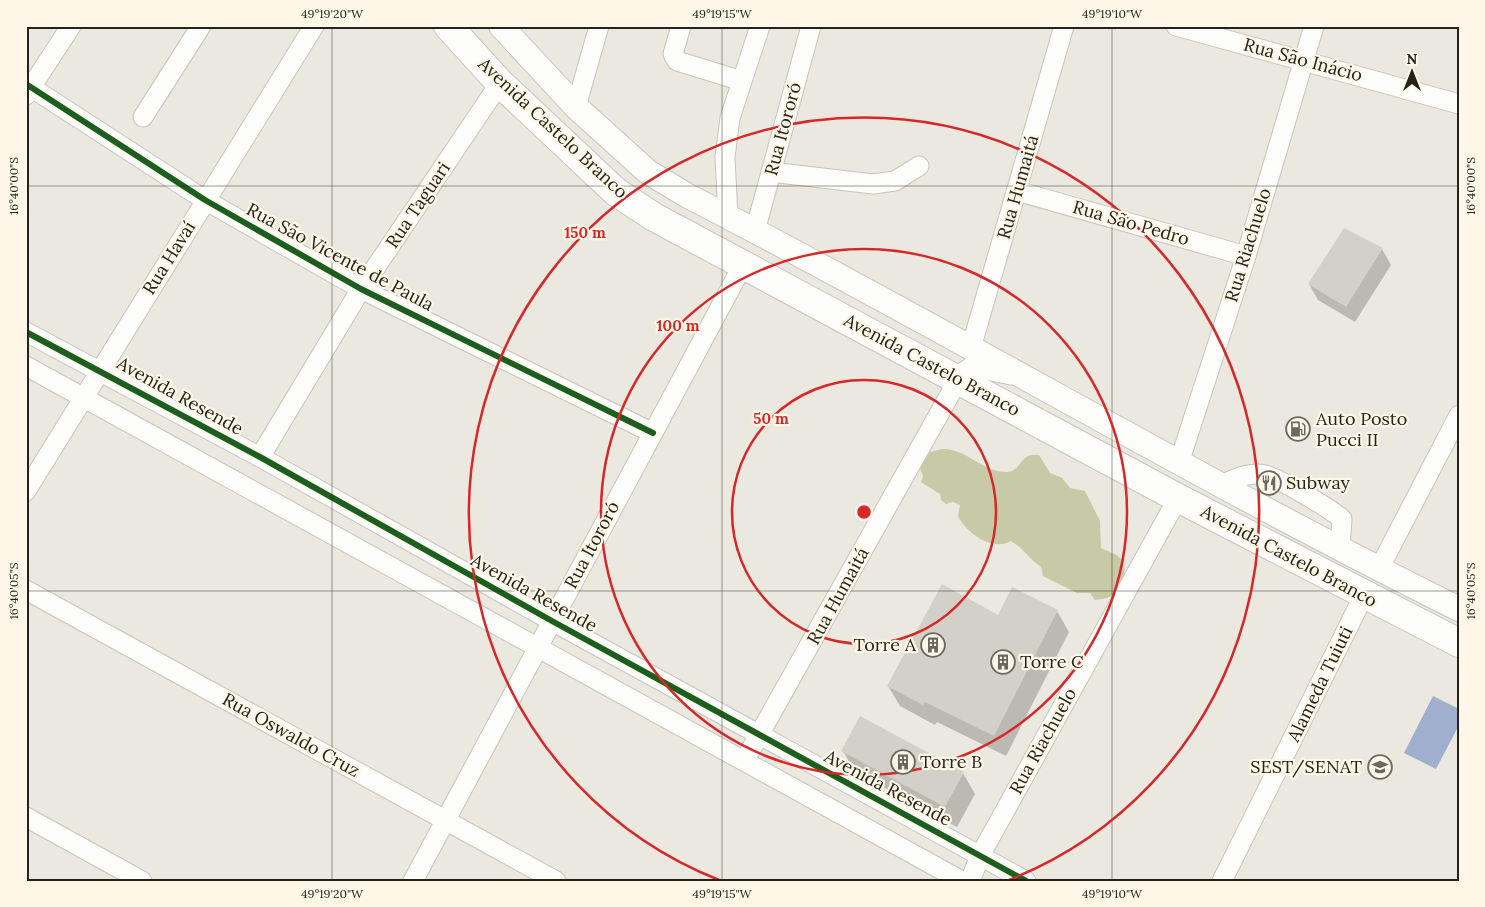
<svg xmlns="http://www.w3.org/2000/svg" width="1485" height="907" font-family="Lora,serif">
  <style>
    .forest { fill: #c8c9a7 }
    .water { fill: #a0afcd }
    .shadow { fill: #0003 }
    .building { fill: #d3d0c9 }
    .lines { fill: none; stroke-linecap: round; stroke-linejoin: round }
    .minor-casing { stroke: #c7c4bd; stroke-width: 21 }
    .major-casing { stroke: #c7c4bd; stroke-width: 26 }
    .highway-casing { stroke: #c7c4bd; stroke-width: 30 }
    .minor { stroke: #fcfcfa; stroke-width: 19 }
    .major { stroke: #fcfcfa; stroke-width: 24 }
    .highway { stroke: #fcfcfa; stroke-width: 28 }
    .cycleway-casing { stroke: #fef7e7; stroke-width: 9 }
    .cycleway { stroke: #1b5e20; stroke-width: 6 }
    .ticks { fill: none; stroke: #26231d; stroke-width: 1; stroke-opacity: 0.45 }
    .ring { fill: none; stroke: #d62828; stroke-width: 2.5 }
    .labels { text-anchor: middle; stroke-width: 4.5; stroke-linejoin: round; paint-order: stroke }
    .street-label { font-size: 18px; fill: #26231d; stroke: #fef7e7 }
    .poi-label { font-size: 18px; fill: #26231d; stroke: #fef7e7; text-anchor: start }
    .centre { fill: #d62828; stroke: #fef7e7; stroke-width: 2.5 }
    .ring-label { font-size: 15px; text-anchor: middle; font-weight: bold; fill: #d62828; stroke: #fef7e7; stroke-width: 4.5; stroke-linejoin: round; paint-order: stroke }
    .neatline { fill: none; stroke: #26231d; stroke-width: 2 }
    .ticks-label { font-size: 12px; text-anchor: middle; fill: #26231d }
  </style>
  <rect width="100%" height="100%" fill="#ebe8df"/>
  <!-- forest -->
  <path class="forest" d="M942,449C966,448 984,473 1007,472C1022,471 1019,452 1039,455L1050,473L1062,478L1070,488L1085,491L1100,521L1101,548C1106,551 1115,553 1119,557C1130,567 1123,589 1111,596C1107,599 1100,599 1095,600L1090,593H1077L1043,576L1041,567C1029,559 1023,548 1011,541C993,552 966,533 958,516L960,505L953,502L946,504L941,500L940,494L921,482L923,476L919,466L930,452Z"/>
  <!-- water -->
  <path class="water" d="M1433,696L1459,709V725L1436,769L1404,753Z"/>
  <!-- shadow -->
  <g class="shadow">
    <path d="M1344,230L1382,249L1391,265L1355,322L1318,300L1309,284Z"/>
    <path d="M1057,611L1069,632L1006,756L937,722L935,725L900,706L888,686L999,616Z"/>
    <path d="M843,751L963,773L975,794L957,827L855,772Z"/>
  </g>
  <!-- building -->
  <g class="building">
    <path d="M1344,228L1383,248L1346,307L1308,284Z"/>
    <path d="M942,584L998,615L1012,587L1058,610L994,736L925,702L923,705L887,686Z"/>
    <path d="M860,716L964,772L945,807L841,751Z"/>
  </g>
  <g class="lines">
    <!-- minor casing -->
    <g class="minor-casing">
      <g id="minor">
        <path d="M681,26L673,54L677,61L742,81"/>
        <path d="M1176,26L1459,104"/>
        <path d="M26,84L205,200L361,289L653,433"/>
        <path d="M26,95L71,26"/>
        <path d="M576,107L599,26"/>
        <path d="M143,117L201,26"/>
        <path d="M771,172L873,184L895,181L919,166"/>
        <path d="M1017,191L1246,256"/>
        <path d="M728,217L725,157L730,118L760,26"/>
        <path d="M755,231L811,26"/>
        <path d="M26,332L260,457L552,621L1026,881"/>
        <path d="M971,348L1064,26"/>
        <path d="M26,366L962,881"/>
        <path d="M260,457L361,289L500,83"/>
        <path d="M1179,463L1246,256L1314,26"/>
        <path d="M1220,485C1234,480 1249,471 1265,475C1279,478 1331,509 1342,519L1340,549"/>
        <path d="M26,491L314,26"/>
        <path d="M1379,569L1459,415"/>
        <path d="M26,590L556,881"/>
        <path d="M745,760L962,373L971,367L1011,375"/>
        <path d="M26,817L142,881"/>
        <path d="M413,881L744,263"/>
        <path d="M970,881L981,854L1178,498"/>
        <path d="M1222,881L1364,595"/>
      </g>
    </g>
    <!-- major casing -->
    <g class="major-casing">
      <path id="major" d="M501,26L576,107L648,172L688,196C947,329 1198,480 1459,609"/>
    </g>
    <!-- highway casing -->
    <g class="highway-casing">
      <path id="highway" d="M448,26L500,83L616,192L654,217L1178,498L1459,643"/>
    </g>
    <!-- minor -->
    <use href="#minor" class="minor"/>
    <!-- major -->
    <use href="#major" class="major"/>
    <!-- highway -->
    <use href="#highway" class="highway"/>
    <!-- cycleway casing -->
    <g class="cycleway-casing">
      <g id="cycleway">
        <path d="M26,84L205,200L361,289L653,433"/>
        <path d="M26,332L260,457L552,621L1026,881"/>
      </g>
    </g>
    <!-- cycleway -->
    <use href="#cycleway" class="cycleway"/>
  </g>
  <!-- ticks -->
  <path class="ticks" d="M332,26V881M722,26V881M1112,26V881M26,186H1459M26,591H1459"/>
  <!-- distance rings -->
  <g class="ring">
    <circle cx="864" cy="512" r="132"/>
    <circle cx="864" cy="512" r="263"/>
    <path d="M719 880A395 395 0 1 1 1009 880"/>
  </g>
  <!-- icons -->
  <defs>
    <g id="fuel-ring" transform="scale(1.25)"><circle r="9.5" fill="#fef7e7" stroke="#6b6861" stroke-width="1.5"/><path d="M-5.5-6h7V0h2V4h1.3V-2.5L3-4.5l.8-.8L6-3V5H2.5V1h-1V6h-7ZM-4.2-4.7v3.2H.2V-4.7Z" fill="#6b6861"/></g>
    <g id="restaurant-ring" transform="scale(1.25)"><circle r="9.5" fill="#fef7e7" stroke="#6b6861" stroke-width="1.5"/><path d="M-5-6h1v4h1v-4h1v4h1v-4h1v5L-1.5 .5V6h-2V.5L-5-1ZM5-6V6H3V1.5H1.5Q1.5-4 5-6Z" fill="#6b6861"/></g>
    <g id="building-ring" transform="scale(1.25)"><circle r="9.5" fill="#fef7e7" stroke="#6b6861" stroke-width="1.5"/><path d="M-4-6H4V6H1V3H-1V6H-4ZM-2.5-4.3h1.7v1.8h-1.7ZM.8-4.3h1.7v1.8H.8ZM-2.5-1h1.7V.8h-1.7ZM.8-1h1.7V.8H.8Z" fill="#6b6861"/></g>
    <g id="university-ring" transform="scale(1.25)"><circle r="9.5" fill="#fef7e7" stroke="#6b6861" stroke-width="1.5"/><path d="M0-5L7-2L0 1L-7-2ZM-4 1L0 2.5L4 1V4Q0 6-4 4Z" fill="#6b6861"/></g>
  </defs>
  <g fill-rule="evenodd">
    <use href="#fuel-ring" x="1298" y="429"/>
    <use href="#restaurant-ring" x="1269" y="483"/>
    <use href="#building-ring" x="933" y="645"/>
    <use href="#building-ring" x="1003" y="662"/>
    <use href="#building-ring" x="903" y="762"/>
    <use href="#university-ring" x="1380" y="767"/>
  </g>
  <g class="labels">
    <!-- street labels -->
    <g class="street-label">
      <text transform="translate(1303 60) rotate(15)" y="6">Rua São Inácio</text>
      <text transform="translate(553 128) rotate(43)" y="6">Avenida Castelo Branco</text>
      <text transform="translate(783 129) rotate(-75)" y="6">Rua Itororó</text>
      <text transform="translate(1018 187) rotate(-74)" y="6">Rua Humaitá</text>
      <text transform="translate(418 205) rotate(-56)" y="6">Rua Taguari</text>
      <text transform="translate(1131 223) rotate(16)" y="6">Rua São Pedro</text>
      <text transform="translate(1248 245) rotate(-73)" y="6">Rua Riachuelo</text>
      <text transform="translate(340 257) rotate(28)" y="6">Rua São Vicente de Paula</text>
      <text transform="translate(169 258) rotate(-58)" y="6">Rua Havaí</text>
      <text transform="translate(932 365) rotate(28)" y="6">Avenida Castelo Branco</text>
      <text transform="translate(180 396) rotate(29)" y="6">Avenida Resende</text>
      <text transform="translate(592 545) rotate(-62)" y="6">Rua Itororó</text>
      <text transform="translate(1289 556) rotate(28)" y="6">Avenida Castelo Branco</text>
      <text transform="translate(534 593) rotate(29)" y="6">Avenida Resende</text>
      <text transform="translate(838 596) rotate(-61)" y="6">Rua Humaitá</text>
      <text transform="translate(1320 684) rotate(-64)" y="6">Alameda Tuiuti</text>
      <text transform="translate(291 735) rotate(29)" y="6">Rua Oswaldo Cruz</text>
      <text transform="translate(1043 741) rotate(-61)" y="6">Rua Riachuelo</text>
      <text transform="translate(888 788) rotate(28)" y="6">Avenida Resende</text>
    </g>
    <!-- poi labels -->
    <g class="poi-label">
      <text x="1316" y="425">Auto Posto<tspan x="1316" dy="21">Pucci II</tspan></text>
      <text x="1286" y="489">Subway</text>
      <text x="916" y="651" text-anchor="end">Torre A</text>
      <text x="1020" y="668">Torre C</text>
      <text x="920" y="768">Torre B</text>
      <text x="1362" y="773" text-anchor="end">SEST/SENAT</text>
    </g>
  </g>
  <circle cx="864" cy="512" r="8" class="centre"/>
  <g class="ring-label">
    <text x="585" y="238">150 m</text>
    <text x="678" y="331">100 m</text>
    <text x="771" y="424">50 m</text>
  </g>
  <!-- border -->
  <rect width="1485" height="907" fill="none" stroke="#fef7e7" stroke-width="55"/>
  <!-- north arrow -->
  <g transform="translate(1412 72)" stroke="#fef7e7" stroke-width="4" paint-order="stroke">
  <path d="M0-4L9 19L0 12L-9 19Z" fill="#26231d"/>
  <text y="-8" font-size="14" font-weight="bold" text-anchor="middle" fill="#26231d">N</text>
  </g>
  <rect x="28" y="28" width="1430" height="852" class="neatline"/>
  <g class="ticks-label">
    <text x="332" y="18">49°19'20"W</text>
    <text x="722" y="18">49°19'15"W</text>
    <text x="1112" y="18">49°19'10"W</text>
    <text transform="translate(14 186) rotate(-90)" y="4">16°40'00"S</text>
    <text transform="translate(1471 186) rotate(-90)" y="4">16°40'00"S</text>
    <text transform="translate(14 591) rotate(-90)" y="4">16°40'05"S</text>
    <text transform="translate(1471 591) rotate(-90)" y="4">16°40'05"S</text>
    <text x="332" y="898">49°19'20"W</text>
    <text x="722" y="898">49°19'15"W</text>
    <text x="1112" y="898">49°19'10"W</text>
  </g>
</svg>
